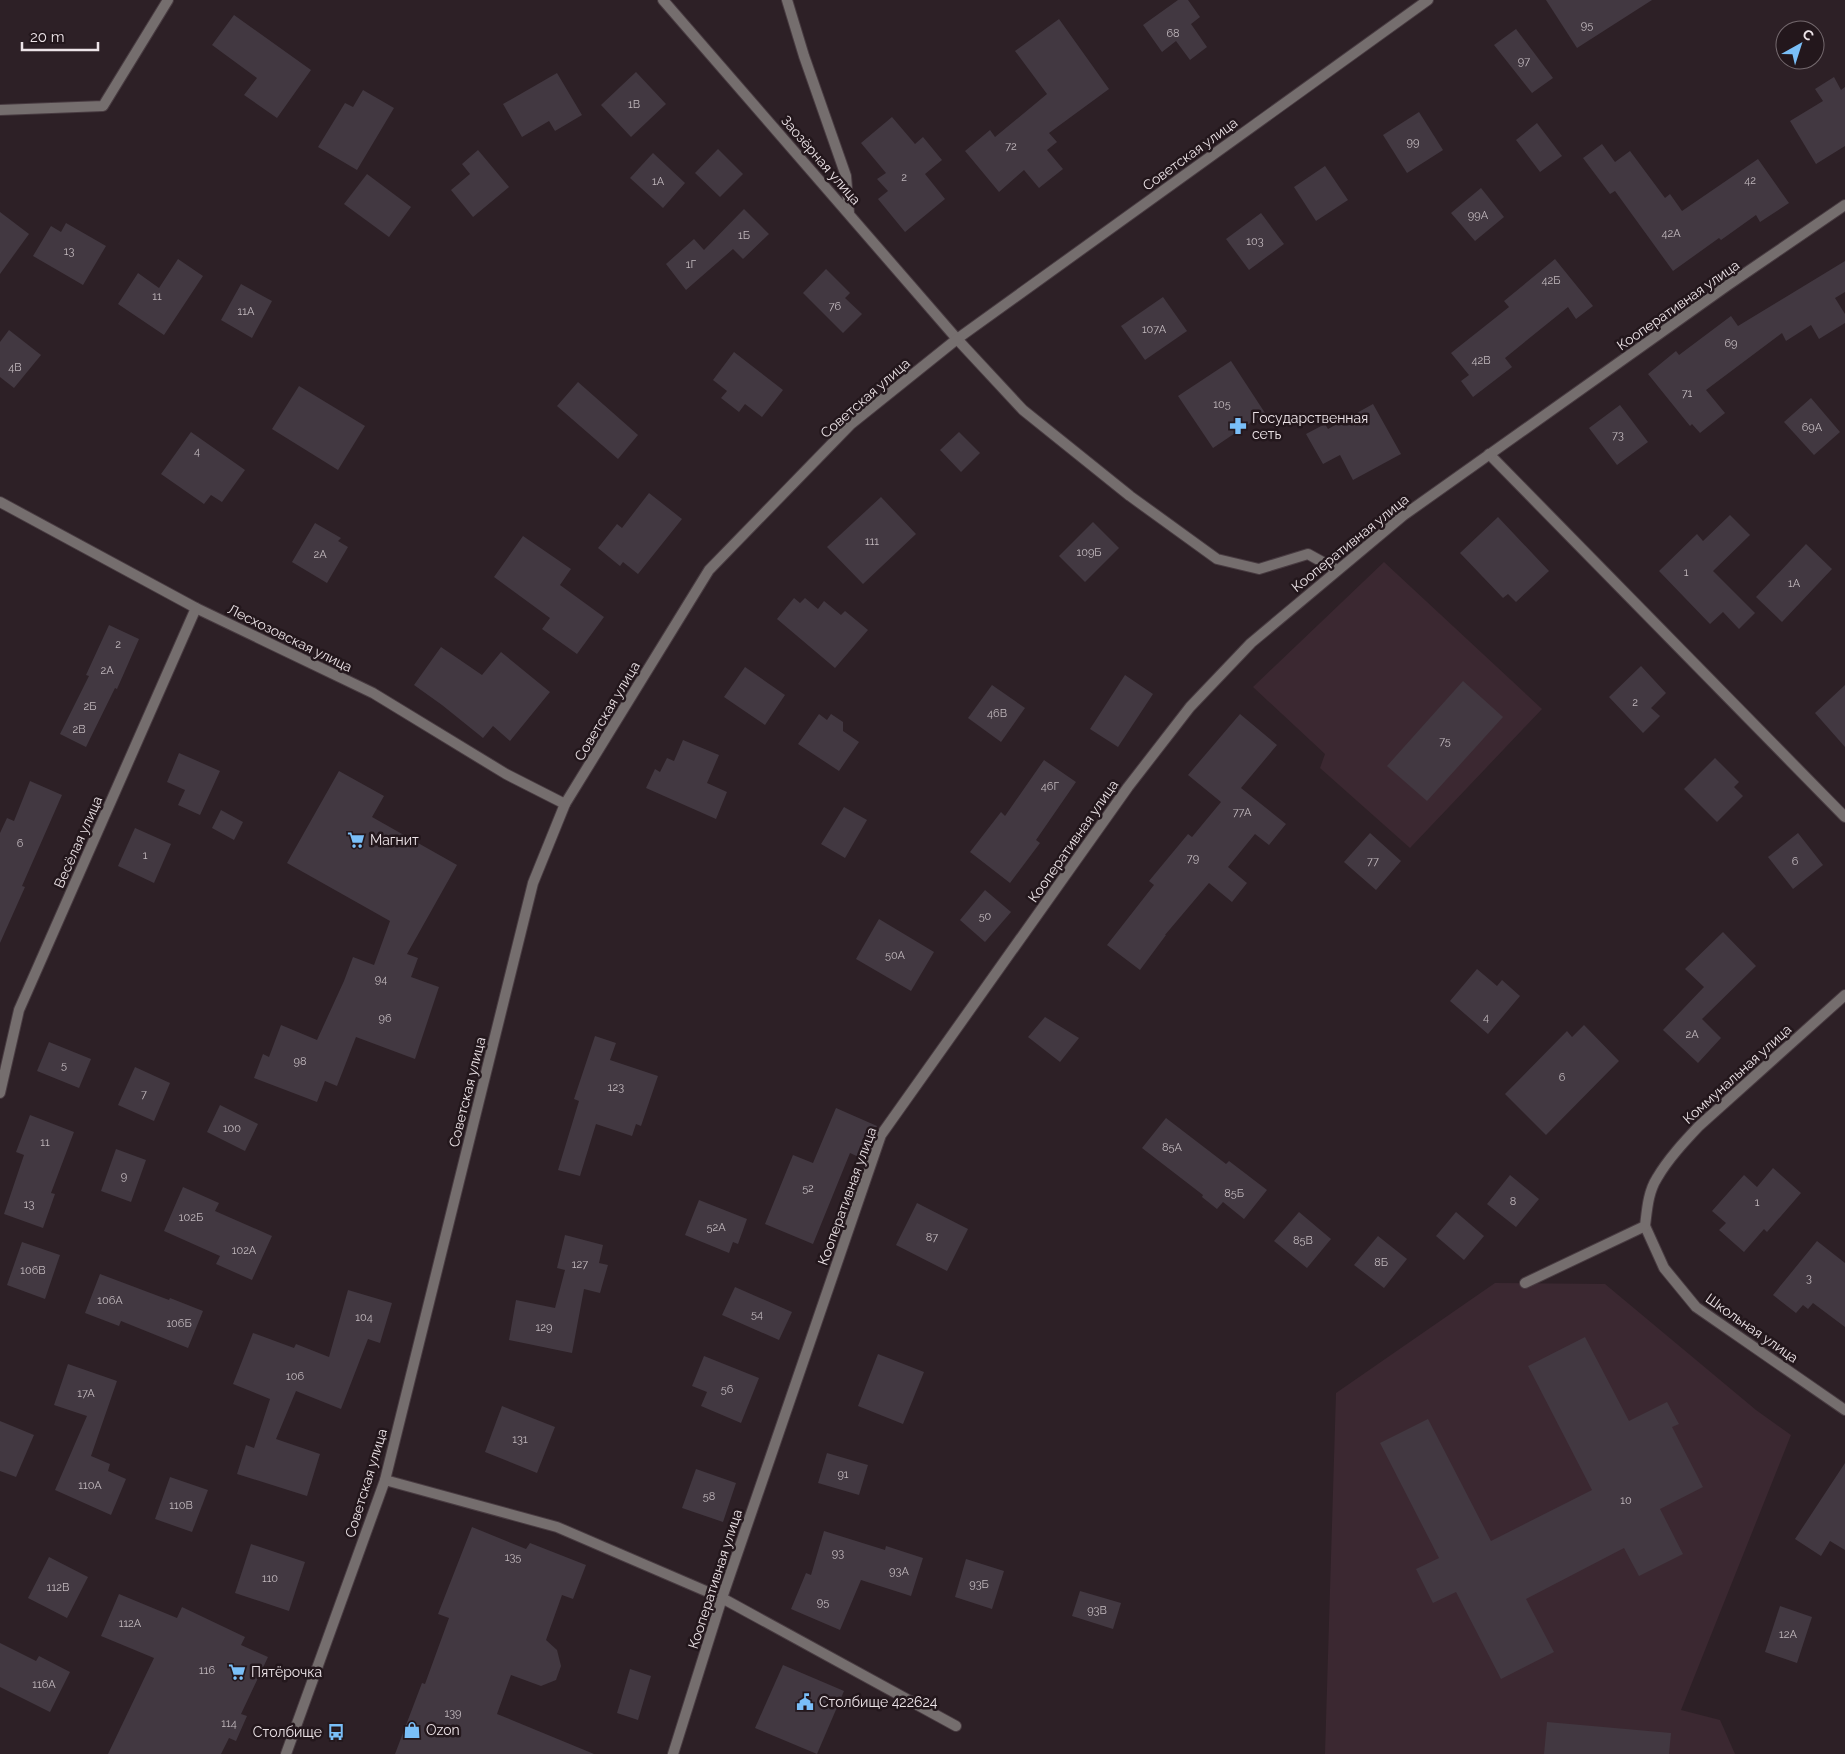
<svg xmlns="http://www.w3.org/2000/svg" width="1845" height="1754" font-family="Raleway,sans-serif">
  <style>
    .built { fill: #3b2831 }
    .building { fill: #423841 }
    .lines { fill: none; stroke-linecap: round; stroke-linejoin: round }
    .minor-casing { stroke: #483b41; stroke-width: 12 }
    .tertiary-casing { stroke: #483b41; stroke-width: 12 }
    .minor { stroke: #756e6e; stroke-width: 10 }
    .tertiary { stroke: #756e6e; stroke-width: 10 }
    .labels { text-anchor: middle; stroke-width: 5; stroke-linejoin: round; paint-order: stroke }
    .number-label { font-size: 11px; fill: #c2b9be }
    .street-label { font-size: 14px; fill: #ede4e8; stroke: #23171c }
    .poi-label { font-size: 14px; fill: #ede4e8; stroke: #23171c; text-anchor: start }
  </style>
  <rect width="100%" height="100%" fill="#2d2026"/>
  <!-- built -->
  <g class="built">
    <path d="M1384,562L1542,709L1410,848L1320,768L1325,754L1253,687Z"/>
    <path d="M1495,1283L1605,1284L1756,1410L1791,1435L1681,1710L1720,1720L1735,1754H1325L1336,1393Z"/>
  </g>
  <!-- building -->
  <g class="building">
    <path d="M1178,0H1188L1200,17L1191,24L1207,47L1190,60L1176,41L1162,52L1143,25Z"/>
    <path d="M1546,0H1652L1577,48Z"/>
    <path d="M234,15L311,70L277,118L244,95L257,78L212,45Z"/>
    <path d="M1059,19L1109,89L1049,133L1057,142L1047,150L1063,169L1039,188L1024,170L999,192L965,151L990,130L995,137L1047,94L1015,51Z"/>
    <path d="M1516,29L1553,78L1532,93L1494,45Z"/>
    <path d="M636,72L666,104L631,137L601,105Z"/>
    <path d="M557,73L582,115L555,131L549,121L522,137L503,104Z"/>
    <path d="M1834,77L1841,90L1845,87V146L1816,164L1790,121L1823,101L1815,89Z"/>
    <path d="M363,90L394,108L357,170L318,147L345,103L353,107Z"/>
    <path d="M1419,112L1443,150L1407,173L1383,135Z"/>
    <path d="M892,117L915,144L923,137L942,160L925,174L945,199L905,232L878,199L888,191L877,179L886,173L861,143Z"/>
    <path d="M1537,123L1562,156L1540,172L1516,140Z"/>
    <path d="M1602,144L1615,162L1630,151L1665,198L1670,194L1682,211L1758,159L1789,203L1760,222L1756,215L1721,240L1719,238L1673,271L1615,191L1610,194L1583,158Z"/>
    <path d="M718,149L743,174L720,197L695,173Z"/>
    <path d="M478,150L509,187L473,217L451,190L470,174L462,164Z"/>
    <path d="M653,153L685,183L663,208L630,178Z"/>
    <path d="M1325,166L1348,200L1316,221L1294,187Z"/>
    <path d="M367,174L411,207L389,237L344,204Z"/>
    <path d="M1481,188L1504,217L1475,241L1451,213Z"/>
    <path d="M744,209L769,234L743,259L733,249L686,290L666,264L694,239L704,250Z"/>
    <path d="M0,212L29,234L0,274Z"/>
    <path d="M1261,213L1284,244L1249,270L1226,239Z"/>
    <path d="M66,223L106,246L83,285L33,256L51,226L61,232Z"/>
    <path d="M178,259L203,276L164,335L118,304L138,273L159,288Z"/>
    <path d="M1555,259L1593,306L1576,319L1568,307L1505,358L1512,367L1473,397L1461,381L1469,375L1451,353L1509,307L1504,301Z"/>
    <path d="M1845,261V292L1835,298L1845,314V323L1819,339L1811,325L1786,341L1782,333L1706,390L1725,413L1700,433L1692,424L1690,426L1648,374L1676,351L1679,355L1731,316L1738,326Z"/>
    <path d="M826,269L850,293L845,298L862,314L843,333L803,293Z"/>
    <path d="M241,284L272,301L252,338L221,320Z"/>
    <path d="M1163,297L1187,331L1145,360L1121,326Z"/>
    <path d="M9,330L41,355L14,388L0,377V342Z"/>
    <path d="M734,352L783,390L762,417L745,404L739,412L721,398L727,391L713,380Z"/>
    <path d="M1231,361L1265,413L1213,448L1178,396Z"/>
    <path d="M578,382L638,435L618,459L557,406Z"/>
    <path d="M299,386L365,426L338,470L272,429Z"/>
    <path d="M1811,398L1840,432L1814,455L1784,422Z"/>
    <path d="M1373,404L1401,454L1353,480L1340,455L1323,464L1306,434L1325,424L1328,429Z"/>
    <path d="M1620,405L1648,442L1617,465L1589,428Z"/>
    <path d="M191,432L245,470L222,502L211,495L204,504L161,474Z"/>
    <path d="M959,432L980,453L961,472L940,450Z"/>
    <path d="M649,493L682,519L638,574L623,562L620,566L598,548L617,524L622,528Z"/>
    <path d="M881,497L916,534L863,584L827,547Z"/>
    <path d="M1730,515L1750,535L1713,571L1755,613L1739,629L1723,612L1710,624L1659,571L1697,534L1703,541Z"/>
    <path d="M1498,517L1549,571L1516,602L1508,594L1503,598L1460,553Z"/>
    <path d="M1093,522L1119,548L1085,582L1059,556Z"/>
    <path d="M315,523L341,538L338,541L348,547L327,583L292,562Z"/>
    <path d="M523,536L571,569L560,585L604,617L577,654L542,629L550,618L494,577Z"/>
    <path d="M1806,544L1832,569L1782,622L1756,597Z"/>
    <path d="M794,598L800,603L805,598L818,609L824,601L841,615L845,611L868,630L835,668L777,619Z"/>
    <path d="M109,625L139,639L117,689L115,688L86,747L60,734L89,676L86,675Z"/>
    <path d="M441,647L482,675L501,652L550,692L510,741L493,726L483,738L442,705L414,685Z"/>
    <path d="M1641,666L1666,693L1651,708L1660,716L1643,733L1609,697Z"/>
    <path d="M745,667L785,695L765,725L724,697Z"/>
    <path d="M1125,675L1153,694L1118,747L1090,729Z"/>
    <path d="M1463,681L1503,717L1427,801L1387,766Z"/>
    <path d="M992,685L1025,708L1001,742L968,718Z"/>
    <path d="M1845,685V747L1815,713Z"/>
    <path d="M819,714L827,720L831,714L843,722V731L859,742L839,771L798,744Z"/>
    <path d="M1240,714L1277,745L1241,788L1286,824L1269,845L1255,834L1228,867L1247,883L1232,902L1209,883L1165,935H1166L1140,970L1107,945L1154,885L1149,881L1188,834L1192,837L1221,802L1188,775Z"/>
    <path d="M683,740L719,755L707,783L727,792L716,819L646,788L655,769L660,772L667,758L674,761Z"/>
    <path d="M179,753L220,771L200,815L178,805L185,790L167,782Z"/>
    <path d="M1715,758L1739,782L1734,787L1743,796L1717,822L1684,789Z"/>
    <path d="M1044,760L1076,782L1036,840L1040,843L1010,883L970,852L1001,812L1005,816Z"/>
    <path d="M339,771L384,796L372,817L457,865L407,954L418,958L411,977L439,987L415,1059L356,1037L337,1086L325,1081L317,1102L254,1078L263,1054L269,1057L281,1025L317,1040L344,981L353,957L374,965L390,921L287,863Z"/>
    <path d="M30,781L62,795L22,886L25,887L0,943V833L7,818L14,821Z"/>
    <path d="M844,807L867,820L845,858L821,844Z"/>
    <path d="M221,810L243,822L234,840L212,828Z"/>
    <path d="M135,828L171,844L154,883L118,866Z"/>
    <path d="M1370,833L1401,861L1376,890L1344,862Z"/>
    <path d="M1798,833L1823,865L1793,889L1768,857Z"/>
    <path d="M985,890L1011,912L985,942L960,920Z"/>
    <path d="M879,919L934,952L911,991L856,959Z"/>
    <path d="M1723,932L1756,966L1702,1019L1721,1038L1698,1063L1663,1030L1704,987L1685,969Z"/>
    <path d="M1477,969L1497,986L1502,980L1520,996L1488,1034L1450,1001Z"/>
    <path d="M1045,1017L1079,1038L1060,1062L1028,1037Z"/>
    <path d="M1584,1025L1619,1061L1546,1135L1505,1094L1567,1031L1572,1037Z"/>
    <path d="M595,1036L616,1043L610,1060L658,1076L641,1126L636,1124L632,1136L596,1124L580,1176L558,1170L579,1101L574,1099Z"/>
    <path d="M49,1042L91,1059L79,1088L37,1071Z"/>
    <path d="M135,1067L170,1083L154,1121L118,1105Z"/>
    <path d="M220,1105L258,1124L245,1151L207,1132Z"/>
    <path d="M836,1108L877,1126L863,1159L850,1153L813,1244L765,1224L793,1155L813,1163Z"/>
    <path d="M30,1115L74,1132L51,1193L55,1194L43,1228L4,1214L24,1155L16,1152Z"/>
    <path d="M1166,1118L1226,1164L1229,1161L1267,1190L1244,1219L1223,1202L1217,1209L1202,1197L1203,1195L1142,1148Z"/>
    <path d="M116,1149L146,1160L131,1202L101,1191Z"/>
    <path d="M1773,1168L1801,1193L1767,1232L1764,1229L1744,1252L1719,1230L1726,1223L1712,1211L1744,1175L1757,1187Z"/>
    <path d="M1510,1175L1539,1199L1516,1227L1487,1204Z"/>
    <path d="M183,1187L219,1203L215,1211L272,1236L252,1280L216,1264L220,1256L164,1231Z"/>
    <path d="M699,1200L747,1219L738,1244L733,1242L729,1253L685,1235Z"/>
    <path d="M917,1203L968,1229L947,1271L896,1245Z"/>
    <path d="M1299,1212L1331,1239L1307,1268L1274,1241Z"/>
    <path d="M1456,1212L1484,1236L1464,1260L1436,1236Z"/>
    <path d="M565,1235L603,1245L599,1263L608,1265L600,1293L584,1289L572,1353L509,1340L516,1300L555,1308L565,1270L557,1268Z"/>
    <path d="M1378,1236L1407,1259L1384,1288L1354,1265Z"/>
    <path d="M1817,1241L1845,1263V1327L1813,1303L1808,1309L1803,1305L1796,1313L1773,1295Z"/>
    <path d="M22,1242L60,1255L45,1299L7,1285Z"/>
    <path d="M100,1274L169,1300L170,1298L203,1311L188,1348L121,1321L119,1326L85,1313Z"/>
    <path d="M735,1287L792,1312L779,1340L722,1315Z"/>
    <path d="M348,1290L392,1303L380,1343L368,1339L341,1409L296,1391L276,1439L320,1454L307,1496L237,1474L246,1445L254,1448L270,1399L233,1384L253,1333L294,1348L296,1344L329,1357Z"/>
    <path d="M1585,1337L1629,1421L1667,1402L1679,1424L1672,1427L1703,1487L1660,1509L1683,1554L1639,1576L1624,1548L1526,1599L1554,1652L1501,1679L1456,1592L1433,1603L1416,1569L1439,1558L1380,1443L1428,1419L1491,1541L1592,1490L1528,1366Z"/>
    <path d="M878,1354L924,1372L903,1424L858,1406Z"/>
    <path d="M704,1356L759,1378L741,1423L701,1406L707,1392L692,1386Z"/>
    <path d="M68,1364L117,1381L91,1456L110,1464L108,1471L126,1479L111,1515L55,1490L87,1416L54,1405Z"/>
    <path d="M502,1406L555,1427L537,1473L485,1452Z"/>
    <path d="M0,1421L34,1435L16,1477L0,1471Z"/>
    <path d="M827,1453L868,1465L859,1495L818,1483Z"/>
    <path d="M1845,1463V1550L1830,1541L1821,1556L1795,1539Z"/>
    <path d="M696,1469L736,1483L723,1522L682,1508Z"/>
    <path d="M170,1477L208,1490L192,1532L155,1519Z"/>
    <path d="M472,1527L526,1549L530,1543L586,1565L573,1599L562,1595L546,1640L557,1650L561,1666L556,1680L541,1686L511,1675L497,1714L594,1754H395L422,1683L425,1684L449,1618L438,1614Z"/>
    <path d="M824,1531L885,1550L886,1546L923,1558L911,1596L861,1580L840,1630L791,1609L806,1573L811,1575Z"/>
    <path d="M251,1544L305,1562L289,1611L235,1593Z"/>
    <path d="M49,1557L88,1577L67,1618L28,1598Z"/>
    <path d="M966,1559L1004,1571L992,1609L955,1597Z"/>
    <path d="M1080,1591L1121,1603L1113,1629L1072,1616Z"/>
    <path d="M119,1594L177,1618L182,1607L245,1637L241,1645L268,1657L241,1714L247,1716L236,1741L229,1738L221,1754H108L154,1658L101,1636Z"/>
    <path d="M1780,1606L1812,1617L1797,1663L1765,1652Z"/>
    <path d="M0,1643L36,1661L39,1656L70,1672L50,1712L0,1687Z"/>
    <path d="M783,1665L844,1691L817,1754L755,1728Z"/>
    <path d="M630,1669L651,1676L638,1720L617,1713Z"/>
    <path d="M1547,1722L1671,1733L1669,1754H1544Z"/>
  </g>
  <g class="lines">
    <!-- minor casing -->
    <g class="minor-casing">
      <g id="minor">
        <path d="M663,0L957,339L1023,410L1130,496L1217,559L1259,569L1308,554L1337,570"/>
        <path d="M787,0L804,56L846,176L849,213"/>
        <path d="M0,110L103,106L168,0"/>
        <path d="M1489,454L1845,817"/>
        <path d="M0,502L196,608L373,693L506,774L565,804"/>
        <path d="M0,1093L19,1010L196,608"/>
        <path d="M1645,1226L1664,1268L1696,1307L1845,1410"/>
        <path d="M1525,1283L1645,1226C1647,1210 1648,1192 1657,1178C1668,1159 1684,1142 1699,1126L1845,995"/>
        <path d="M385,1480L557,1527L722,1598L956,1726"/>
        <path d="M673,1754L722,1598L881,1135L1128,787L1190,707L1251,643L1404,515L1728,285L1845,205"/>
      </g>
    </g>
    <!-- tertiary casing -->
    <g class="tertiary-casing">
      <path id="tertiary" d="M286,1754L385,1480L533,883L565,804L709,570L851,424L957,339L1428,0"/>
    </g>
    <!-- minor -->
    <use href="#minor" class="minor"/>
    <!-- tertiary -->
    <use href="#tertiary" class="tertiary"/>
  </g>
  <!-- icons -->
  <defs>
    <g id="pharmacy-bare" transform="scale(1.35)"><path d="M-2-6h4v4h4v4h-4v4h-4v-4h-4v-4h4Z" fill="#7abff8" stroke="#23171c" stroke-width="2.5" paint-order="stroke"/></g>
    <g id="supermarket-bare" transform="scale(1.35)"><path d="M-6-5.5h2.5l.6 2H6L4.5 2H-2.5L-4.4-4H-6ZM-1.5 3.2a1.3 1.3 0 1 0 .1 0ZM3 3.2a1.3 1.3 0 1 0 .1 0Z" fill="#7abff8" stroke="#23171c" stroke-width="2.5" paint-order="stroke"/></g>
    <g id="civic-bare" transform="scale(1.35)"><path d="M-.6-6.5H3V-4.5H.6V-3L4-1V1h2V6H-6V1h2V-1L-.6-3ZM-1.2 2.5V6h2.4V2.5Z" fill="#7abff8" stroke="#23171c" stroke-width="2.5" paint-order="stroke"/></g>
    <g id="shop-bare" transform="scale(1.35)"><path d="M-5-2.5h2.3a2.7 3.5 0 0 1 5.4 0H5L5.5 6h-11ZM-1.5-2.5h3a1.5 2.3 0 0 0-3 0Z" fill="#7abff8" stroke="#23171c" stroke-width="2.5" paint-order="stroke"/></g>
    <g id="bus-bare" transform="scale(1.35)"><path d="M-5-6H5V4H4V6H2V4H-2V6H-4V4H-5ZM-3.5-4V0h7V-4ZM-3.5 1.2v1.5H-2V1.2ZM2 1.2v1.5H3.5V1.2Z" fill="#7abff8" stroke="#23171c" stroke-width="2.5" paint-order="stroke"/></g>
  </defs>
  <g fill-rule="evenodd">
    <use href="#pharmacy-bare" x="1238" y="426"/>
    <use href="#supermarket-bare" x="356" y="840"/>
    <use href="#supermarket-bare" x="237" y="1672"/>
    <use href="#civic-bare" x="805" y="1702"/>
    <use href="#shop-bare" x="412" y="1730"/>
    <use href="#bus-bare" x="336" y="1732"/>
  </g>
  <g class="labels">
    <!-- number labels -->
    <g class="number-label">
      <text x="1587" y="29">95</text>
      <text x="1173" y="37">68</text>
      <text x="1524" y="65">97</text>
      <text x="634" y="108">1В</text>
      <text x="1413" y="146">99</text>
      <text x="1011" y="150">72</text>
      <text x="904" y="181">2</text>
      <text x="1750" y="184">42</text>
      <text x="658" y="185">1А</text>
      <text x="1478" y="219">99А</text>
      <text x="1671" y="237">42А</text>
      <text x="744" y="239">1Б</text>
      <text x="1255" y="245">103</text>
      <text x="69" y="255">13</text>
      <text x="691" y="268">1Г</text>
      <text x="1551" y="284">42Б</text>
      <text x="157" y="300">11</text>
      <text x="835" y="310">76</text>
      <text x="246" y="315">11А</text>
      <text x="1154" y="333">107А</text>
      <text x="1731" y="347">69</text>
      <text x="1481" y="364">42В</text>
      <text x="15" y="371">4В</text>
      <text x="1687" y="397">71</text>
      <text x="1222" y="408">105</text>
      <text x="1812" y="431">69А</text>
      <text x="1618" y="439">73</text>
      <text x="197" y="455">4</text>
      <text x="872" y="545">111</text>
      <text x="1089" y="556">109Б</text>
      <text x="320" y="558">2А</text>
      <text x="1686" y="576">1</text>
      <text x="1794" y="587">1А</text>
      <text x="118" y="648">2</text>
      <text x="107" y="674">2А</text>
      <text x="1635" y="706">2</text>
      <text x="90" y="710">2Б</text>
      <text x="997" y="717">46В</text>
      <text x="79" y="733">2В</text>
      <text x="1445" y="745">75</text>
      <text x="1050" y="790">46Г</text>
      <text x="1242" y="816">77А</text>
      <text x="20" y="847">6</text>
      <text x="145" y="859">1</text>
      <text x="1193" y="862">79</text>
      <text x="1373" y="865">77</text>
      <text x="1795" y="865">6</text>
      <text x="985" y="920">50</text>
      <text x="895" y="959">50А</text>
      <text x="381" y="983">94</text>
      <text x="1486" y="1021">4</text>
      <text x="385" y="1022">96</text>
      <text x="1692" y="1038">2А</text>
      <text x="300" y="1065">98</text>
      <text x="64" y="1069">5</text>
      <text x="1562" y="1081">6</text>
      <text x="616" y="1091">123</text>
      <text x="144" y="1098">7</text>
      <text x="232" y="1132">100</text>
      <text x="45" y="1146">11</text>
      <text x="1172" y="1151">85А</text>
      <text x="124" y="1180">9</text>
      <text x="808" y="1192">52</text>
      <text x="1234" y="1197">85Б</text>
      <text x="1513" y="1205">8</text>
      <text x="1757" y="1206">1</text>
      <text x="29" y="1208">13</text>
      <text x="191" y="1221">102Б</text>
      <text x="716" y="1231">52А</text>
      <text x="932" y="1241">87</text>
      <text x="1303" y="1244">85В</text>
      <text x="244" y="1254">102А</text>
      <text x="1381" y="1266">8Б</text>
      <text x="580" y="1268">127</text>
      <text x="33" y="1274">106В</text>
      <text x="1809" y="1282">3</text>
      <text x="110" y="1304">106А</text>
      <text x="757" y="1318">54</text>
      <text x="364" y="1321">104</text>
      <text x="179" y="1327">106Б</text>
      <text x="544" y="1331">129</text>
      <text x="295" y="1380">106</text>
      <text x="727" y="1393">56</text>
      <text x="86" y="1397">17А</text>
      <text x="520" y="1443">131</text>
      <text x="843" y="1478">91</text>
      <text x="90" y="1489">110А</text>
      <text x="709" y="1500">58</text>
      <text x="1626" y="1504">10</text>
      <text x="181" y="1509">110В</text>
      <text x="838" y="1557">93</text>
      <text x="513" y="1561">135</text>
      <text x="899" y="1575">93А</text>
      <text x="270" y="1582">110</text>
      <text x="979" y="1588">93Б</text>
      <text x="58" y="1591">112В</text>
      <text x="823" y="1606">95</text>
      <text x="1097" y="1614">93В</text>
      <text x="130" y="1627">112А</text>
      <text x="1788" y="1638">12А</text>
      <text x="207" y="1674">116</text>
      <text x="44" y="1688">116А</text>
      <text x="453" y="1717">139</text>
      <text x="229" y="1727">114</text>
    </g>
    <!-- street labels -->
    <g class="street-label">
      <text transform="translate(1190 154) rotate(-36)" y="5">Советская улица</text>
      <text transform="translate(821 160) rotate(49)" y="5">Заозёрная улица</text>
      <text transform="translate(1678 305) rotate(-35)" y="5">Кооперативная улица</text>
      <text transform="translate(865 398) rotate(-41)" y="5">Советская улица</text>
      <text transform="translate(1350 543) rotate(-39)" y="5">Кооперативная улица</text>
      <text transform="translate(290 638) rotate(26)" y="5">Лесхозовская улица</text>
      <text transform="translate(607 711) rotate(-59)" y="5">Советская улица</text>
      <text transform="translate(1073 841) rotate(-55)" y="5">Кооперативная улица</text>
      <text transform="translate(78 842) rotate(-66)" y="5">Весёлая улица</text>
      <text transform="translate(1737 1074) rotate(-42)" y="5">Коммунальная улица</text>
      <text transform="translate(467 1092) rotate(-76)" y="5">Советская улица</text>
      <text transform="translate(847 1196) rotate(-70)" y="5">Кооперативная улица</text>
      <text transform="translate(1752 1328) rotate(35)" y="5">Школьная улица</text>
      <text transform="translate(366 1483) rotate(-73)" y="5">Советская улица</text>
      <text transform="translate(715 1579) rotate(-72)" y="5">Кооперативная улица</text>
    </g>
    <!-- poi labels -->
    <g class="poi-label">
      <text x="1252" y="423">Государственная<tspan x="1252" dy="16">сеть</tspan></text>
      <text x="370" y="845">Магнит</text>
      <text x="251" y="1677">Пятёрочка</text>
      <text x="819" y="1707">Столбище 422624</text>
      <text x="426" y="1735">Ozon</text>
      <text x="322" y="1737" text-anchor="end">Столбище</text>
    </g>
  </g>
  <!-- north arrow -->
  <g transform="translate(1800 45) rotate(39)"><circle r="24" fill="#23171c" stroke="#74696e"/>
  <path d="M0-4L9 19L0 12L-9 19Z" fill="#7abff8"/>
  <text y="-8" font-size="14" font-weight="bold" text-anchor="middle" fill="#ede4e8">С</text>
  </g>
  <!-- scale -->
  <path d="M22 42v8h76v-8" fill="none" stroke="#ede4e8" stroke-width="2.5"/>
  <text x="30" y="42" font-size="15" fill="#ede4e8" stroke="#23171c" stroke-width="4" paint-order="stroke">20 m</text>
</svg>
